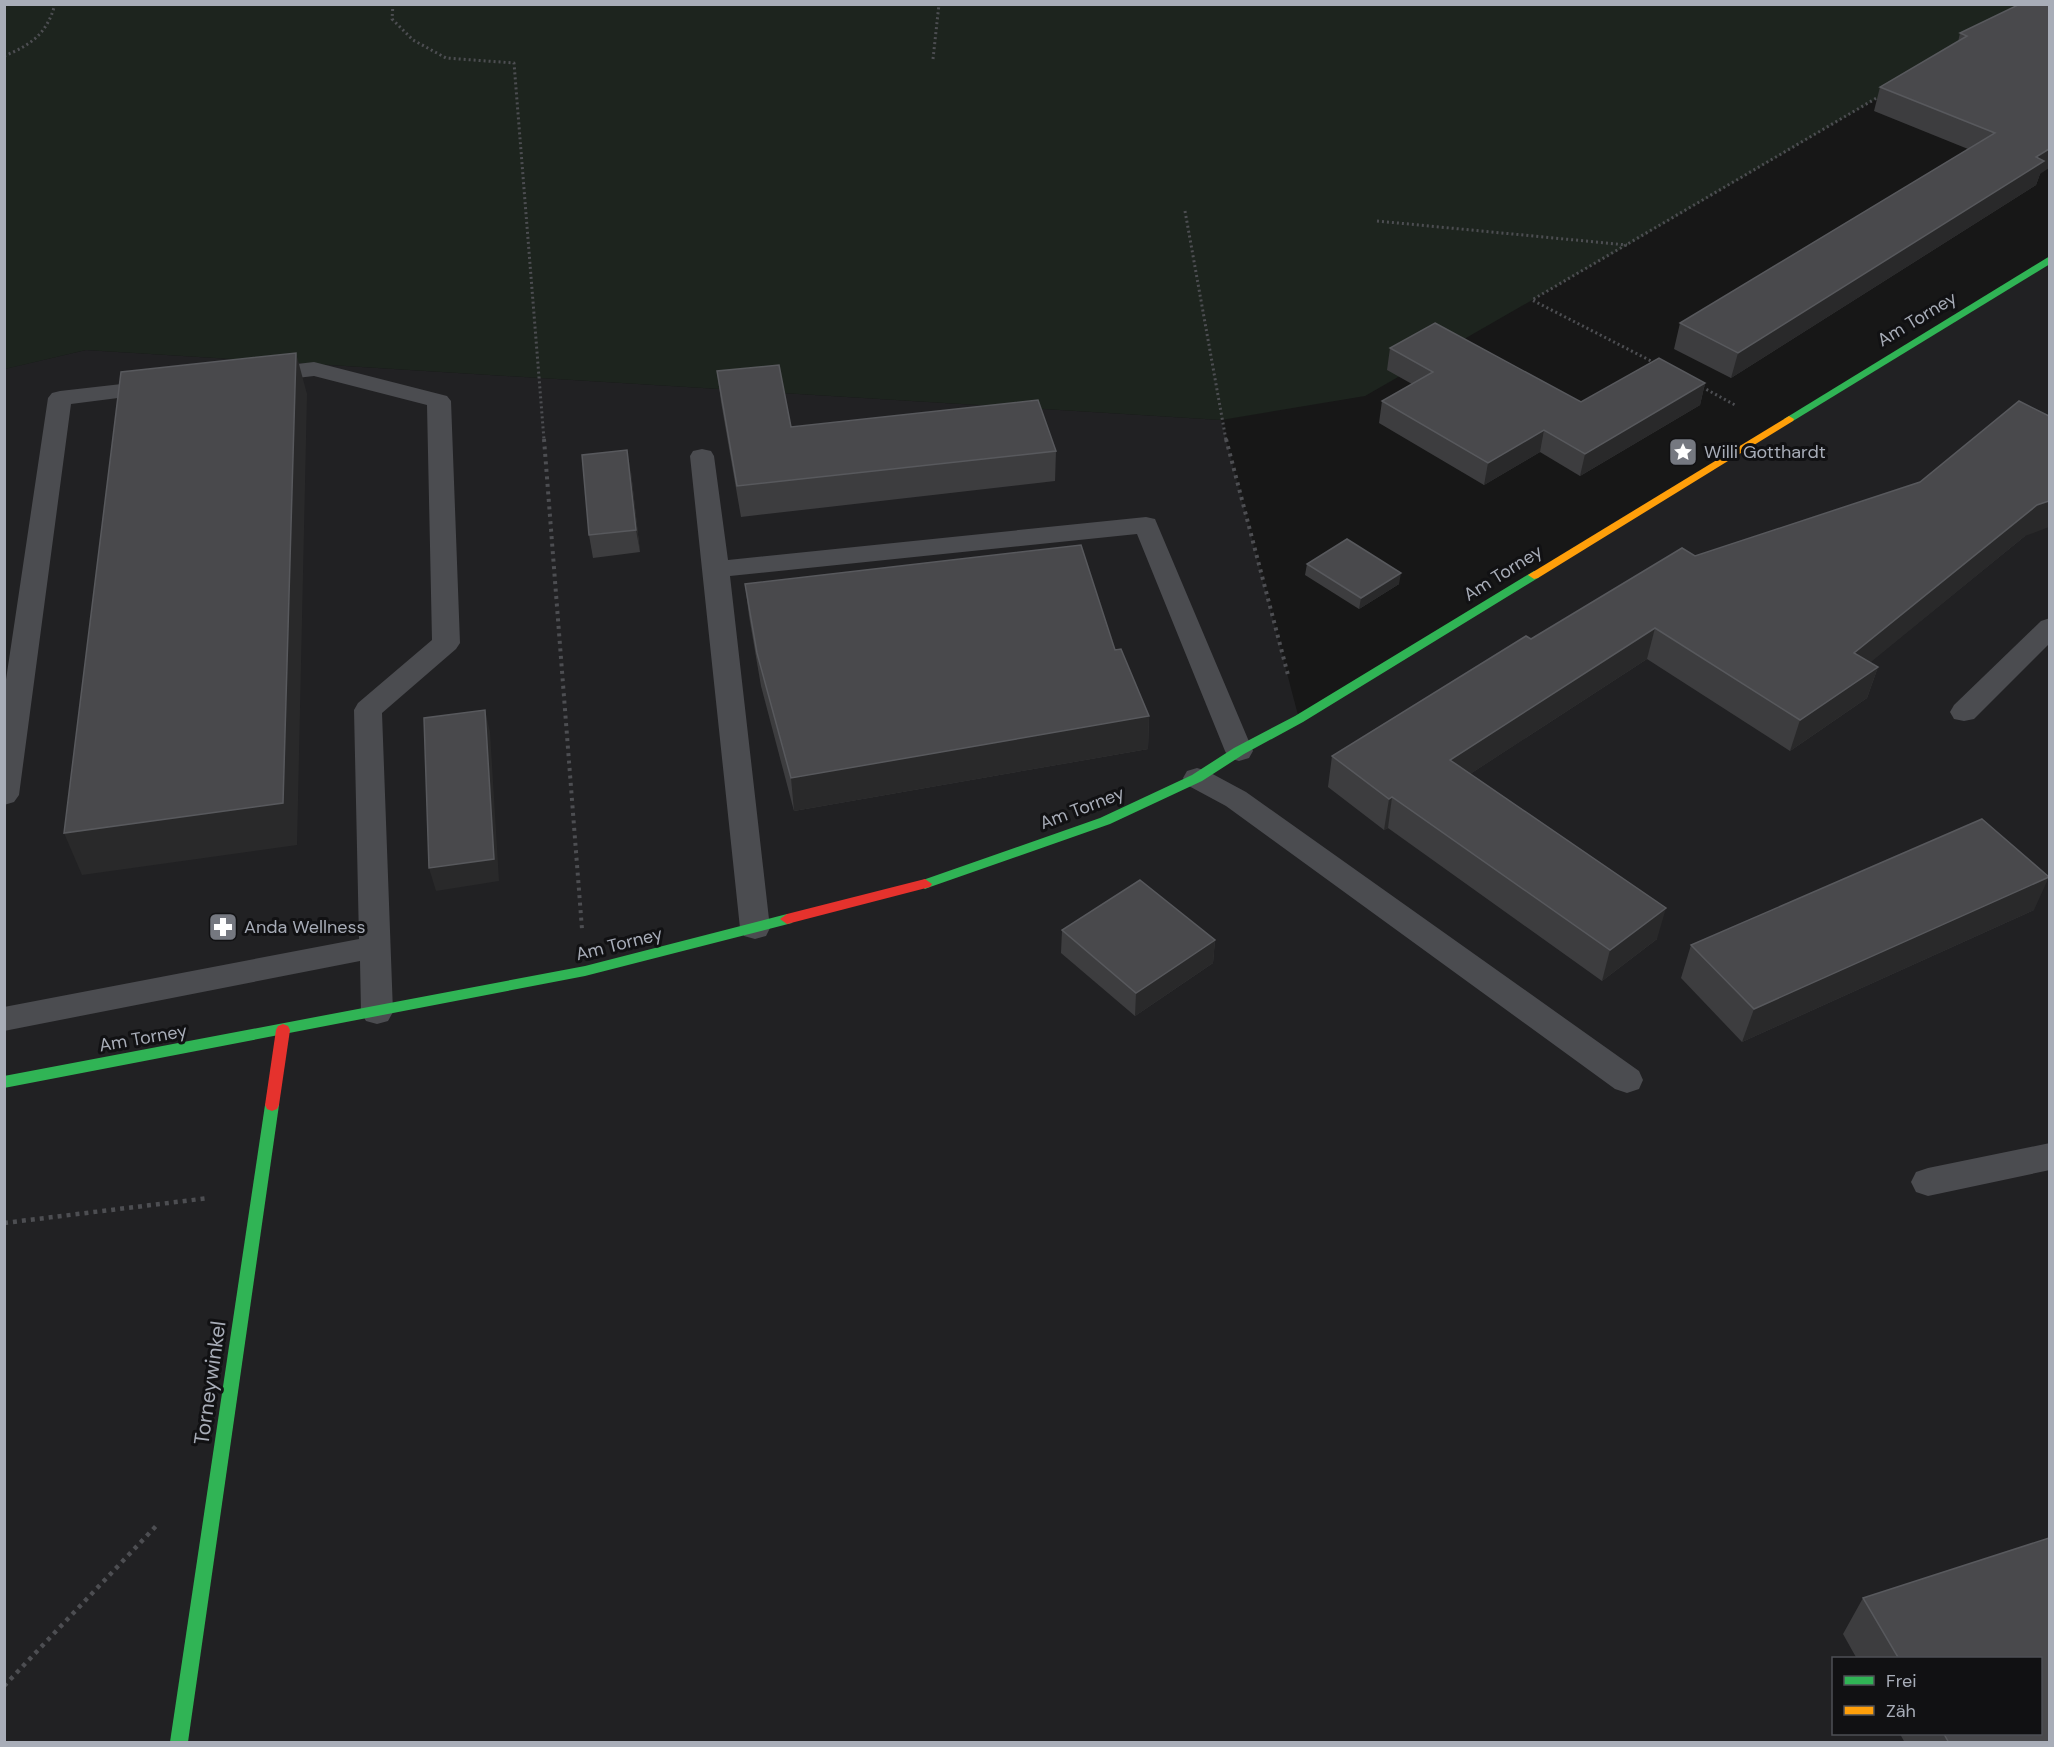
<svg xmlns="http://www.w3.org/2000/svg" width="2054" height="1747" font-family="'DM Sans',sans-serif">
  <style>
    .built { fill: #212123; fill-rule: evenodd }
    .green { fill: #1d241e }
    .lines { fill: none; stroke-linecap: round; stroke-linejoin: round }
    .path-far2 { stroke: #4d4e52; stroke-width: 3; stroke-dasharray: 2 3; stroke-linecap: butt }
    .path-far1 { stroke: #4d4e52; stroke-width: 4; stroke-dasharray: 3 4.5; stroke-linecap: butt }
    .path { stroke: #4d4e52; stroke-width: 4.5; stroke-dasharray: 4 5; stroke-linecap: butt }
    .lane { fill: #4b4c50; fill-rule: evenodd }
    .fast { fill: #30b455; fill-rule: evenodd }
    .slow { fill: #ff9f0a; fill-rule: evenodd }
    .jam { fill: #e5322d; fill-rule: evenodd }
    .wall { fill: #3d3d3f }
    .shaded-wall { fill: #29292a }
    .building { fill: #49494c; stroke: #58595d; stroke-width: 1.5 }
    .labels { text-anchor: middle; stroke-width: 6; stroke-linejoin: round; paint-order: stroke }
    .street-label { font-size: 18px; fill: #a8adb8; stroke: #111113 }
    .poi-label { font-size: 18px; fill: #a8adb8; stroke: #111113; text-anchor: start }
    .near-street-label { font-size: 21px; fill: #a8adb8; stroke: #111113 }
  </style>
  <rect width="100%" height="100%" fill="#171717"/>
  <!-- built -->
  <path class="built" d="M2049,259V1742H5L4,369L86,350L1221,420L1299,719ZM1834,1658H2040V1734H1834Z"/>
  <!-- green -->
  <path class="green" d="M5,5H2036L1628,245L1365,396L1221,420L86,350L5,369Z"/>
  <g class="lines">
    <!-- path-far2 -->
    <g class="path-far2">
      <path d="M393,4L392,19L413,40L446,58L514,63L544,440"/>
      <path d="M4,56C31,45 47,34 55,4"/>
      <path d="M933,59L939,4"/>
      <path d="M1185,211L1226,440"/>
      <path d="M1377,221L1627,245"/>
      <path d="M1655,363L1532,300L1880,96"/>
      <path d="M1702,387L1735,405"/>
    </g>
    <!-- path-far1 -->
    <g class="path-far1">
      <path d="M544,439L582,929"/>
      <path d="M1226,439L1288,675"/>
    </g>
    <!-- path -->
    <g class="path">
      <path d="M4,1223L209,1198"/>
      <path d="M4,1686L158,1524"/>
    </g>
    <!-- lane -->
    <g class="lane">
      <path d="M314,362L447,396L451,401L460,643L456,649L382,713L393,1012L388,1021L377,1024L366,1021L361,1012L360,961L4,1031V1007L359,939L354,710L358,703L432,640L427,405L314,376L262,382L254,380L250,375L254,370L262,368Z"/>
      <path d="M157,380L165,382L169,387L165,392L71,404L19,795L14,802L4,805V693L48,398L52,393L60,391Z"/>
      <path d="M702,449L711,451L714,456L728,560L1146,517L1155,519L1253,751L1249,758L1239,761L1229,758L1225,751L1137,534L730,576L770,928L766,936L755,939L744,936L740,928L690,456L693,451Z"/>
      <path d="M2050,618V643L1974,719L1964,721L1954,719L1950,712L1954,705L2041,621Z"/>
      <path d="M1197,768L1207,771L1246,792L1639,1071L1643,1080L1639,1089L1627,1093L1615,1089L1226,806L1187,785L1183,778L1187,771Z"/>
      <path d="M2050,1143V1170L1928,1196L1916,1192L1911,1182L1916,1172L1928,1168Z"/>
    </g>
    <!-- fast -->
    <g class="fast">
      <path d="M2050,256V264L1793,421L1789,422L1784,419Z"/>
      <path d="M1534,571L1540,575L1538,578L1303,722L1244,754L1202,781L1110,824L930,887L925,889L918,884L920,881L1100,818L1192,775L1234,748L1295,716Z"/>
      <path d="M787,914L792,915L794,919L792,923L585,976L4,1088V1076L585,966Z"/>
      <path d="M272,1099L277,1101L279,1105L188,1742H170L265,1105L267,1101Z"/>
    </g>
    <!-- slow -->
    <path class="slow" d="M1789,416L1794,419L1793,421L1538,578L1534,579L1528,575Z"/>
    <!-- jam -->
    <g class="jam">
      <path d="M925,879L932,884L930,887L787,924L780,919L787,914Z"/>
      <path d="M283,1024L288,1026L290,1030L279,1105L277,1109L272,1111L267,1109L265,1105L276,1030L278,1026Z"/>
    </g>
  </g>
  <!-- wall -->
  <g class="wall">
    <path d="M2020,4L2040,174L2036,185L1731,378L1674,349L1680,323L1968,149L1874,111L1880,87L1958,42L1960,33Z"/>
    <path d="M1390,348L1581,402L1705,383L1700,405L1580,476L1540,452L1484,485L1379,423L1382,401L1412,384L1387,370Z"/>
    <path d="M717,371L791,427L1056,451L1055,481L741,517L721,402Z"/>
    <path d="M631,472L640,552L593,558L589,535Z"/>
    <path d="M2025,536L1870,662L1878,667L1867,698L1790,751L1647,659L1470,774L1657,939L1602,981L1388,828L1384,830L1328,787L1332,756L1531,639L1695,556Z"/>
    <path d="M1307,564L1399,584L1359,609L1305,575Z"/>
    <path d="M745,584L1115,650L1149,716L1148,749L794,811L761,686L749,616Z"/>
    <path d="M2034,910L1742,1042L1681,978L1691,945Z"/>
    <path d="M1062,930L1215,940L1213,963L1135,1016L1061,953Z"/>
    <path d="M2049,1538V1743H1905L1900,1734H2040V1659H1857L1843,1634L1863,1598Z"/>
  </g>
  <!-- shaded-wall -->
  <g class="shaded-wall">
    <path d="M2049,149V168L2040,174L2036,185L1731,378L1738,353Z"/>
    <path d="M296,353L307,394L297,845L82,875L64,833Z"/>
    <path d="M1705,383L1700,405L1580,476L1585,454Z"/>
    <path d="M1544,430L1540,452L1484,485L1488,463Z"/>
    <path d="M627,450L631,472L640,552L636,530Z"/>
    <path d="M2049,501V527L2025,536L1844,684L1854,653L2037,505Z"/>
    <path d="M1401,573L1399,584L1359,609L1361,598Z"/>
    <path d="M1655,628L1647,659L1444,791L1450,760Z"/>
    <path d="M1878,667L1867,698L1790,751L1800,720Z"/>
    <path d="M485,710L490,732L499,881L436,891L429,868Z"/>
    <path d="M1149,716L1148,749L794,811L791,778Z"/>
    <path d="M1392,797L1388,828L1384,830L1389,799Z"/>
    <path d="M2049,877L2034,910L1742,1042L1754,1009Z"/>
    <path d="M1666,908L1657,939L1602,981L1610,950Z"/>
    <path d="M1215,940L1213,963L1135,1016L1136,993Z"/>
  </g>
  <!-- building -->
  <g class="building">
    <path d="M2020,4H2049V149L2036,157L2044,161L1738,353L1680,323L1995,133L1880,87L1967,36L1960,33Z"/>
    <path d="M1435,323L1581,402L1659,358L1705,383L1585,454L1544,430L1488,463L1382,401L1433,372L1390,348Z"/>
    <path d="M296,353L283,803L64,833L121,372Z"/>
    <path d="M779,365L791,427L1038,400L1056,451L737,486L717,371Z"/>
    <path d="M2019,401L2049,416V501L2037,505L1854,653L1878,667L1800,720L1655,628L1450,760L1666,908L1610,950L1392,797L1389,799L1332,756L1526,636L1531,639L1682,548L1695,556L1920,482Z"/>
    <path d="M627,450L636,530L589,535L582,455Z"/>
    <path d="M1347,539L1401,573L1361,598L1307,564Z"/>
    <path d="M1081,545L1115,650L1121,649L1149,716L791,778L757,653L745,584Z"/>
    <path d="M485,710L494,859L429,868L424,718Z"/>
    <path d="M1982,819L2049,877L1754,1009L1691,945Z"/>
    <path d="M1140,880L1215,940L1136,993L1062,930Z"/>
    <path d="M2049,1538V1743H1949L1944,1734H2040V1659H1899L1863,1598Z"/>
  </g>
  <!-- icons -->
  <defs>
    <g id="sight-square" transform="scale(1.5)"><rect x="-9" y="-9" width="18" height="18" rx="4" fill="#757880" stroke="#111113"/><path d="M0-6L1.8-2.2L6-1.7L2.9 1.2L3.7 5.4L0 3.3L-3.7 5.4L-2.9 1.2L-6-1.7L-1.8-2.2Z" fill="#fff"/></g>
    <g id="pharmacy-square" transform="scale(1.5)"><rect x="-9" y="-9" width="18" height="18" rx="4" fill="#757880" stroke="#111113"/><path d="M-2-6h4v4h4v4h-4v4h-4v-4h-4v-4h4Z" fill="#fff"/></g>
  </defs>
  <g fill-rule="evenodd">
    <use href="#sight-square" x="1683" y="452"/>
    <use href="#pharmacy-square" x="223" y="927"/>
  </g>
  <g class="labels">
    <!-- street labels -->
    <g class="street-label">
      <text transform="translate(1917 319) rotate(-31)" y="6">Am Torney</text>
      <text transform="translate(1503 573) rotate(-32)" y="6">Am Torney</text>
      <text transform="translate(1082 808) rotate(-21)" y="6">Am Torney</text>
      <text transform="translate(619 944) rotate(-14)" y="6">Am Torney</text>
      <text transform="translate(143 1038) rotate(-10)" y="6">Am Torney</text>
    </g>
    <!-- poi labels -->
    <g class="poi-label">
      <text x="1704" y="458">Willi Gotthardt</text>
      <text x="244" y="933">Anda Wellness</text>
    </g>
    <!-- near-street labels -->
    <g class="near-street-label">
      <text transform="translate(210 1383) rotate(-82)" y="7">Torneywinkel</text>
    </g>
  </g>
  <!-- border -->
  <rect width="2054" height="1747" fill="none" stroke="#a8adb8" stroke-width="12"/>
  <!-- legend -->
  <rect x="1832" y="1657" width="210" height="78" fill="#111113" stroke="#4d4f55" stroke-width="1.5"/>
  <rect x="1844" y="1676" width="30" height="9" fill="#30b455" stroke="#4d4f55" stroke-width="1.5"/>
  <text x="1886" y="1687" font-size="18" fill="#a8adb8">Frei</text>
  <rect x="1844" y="1706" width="30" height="9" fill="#ff9f0a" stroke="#4d4f55" stroke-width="1.5"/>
  <text x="1886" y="1717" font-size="18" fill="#a8adb8">Zäh</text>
</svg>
